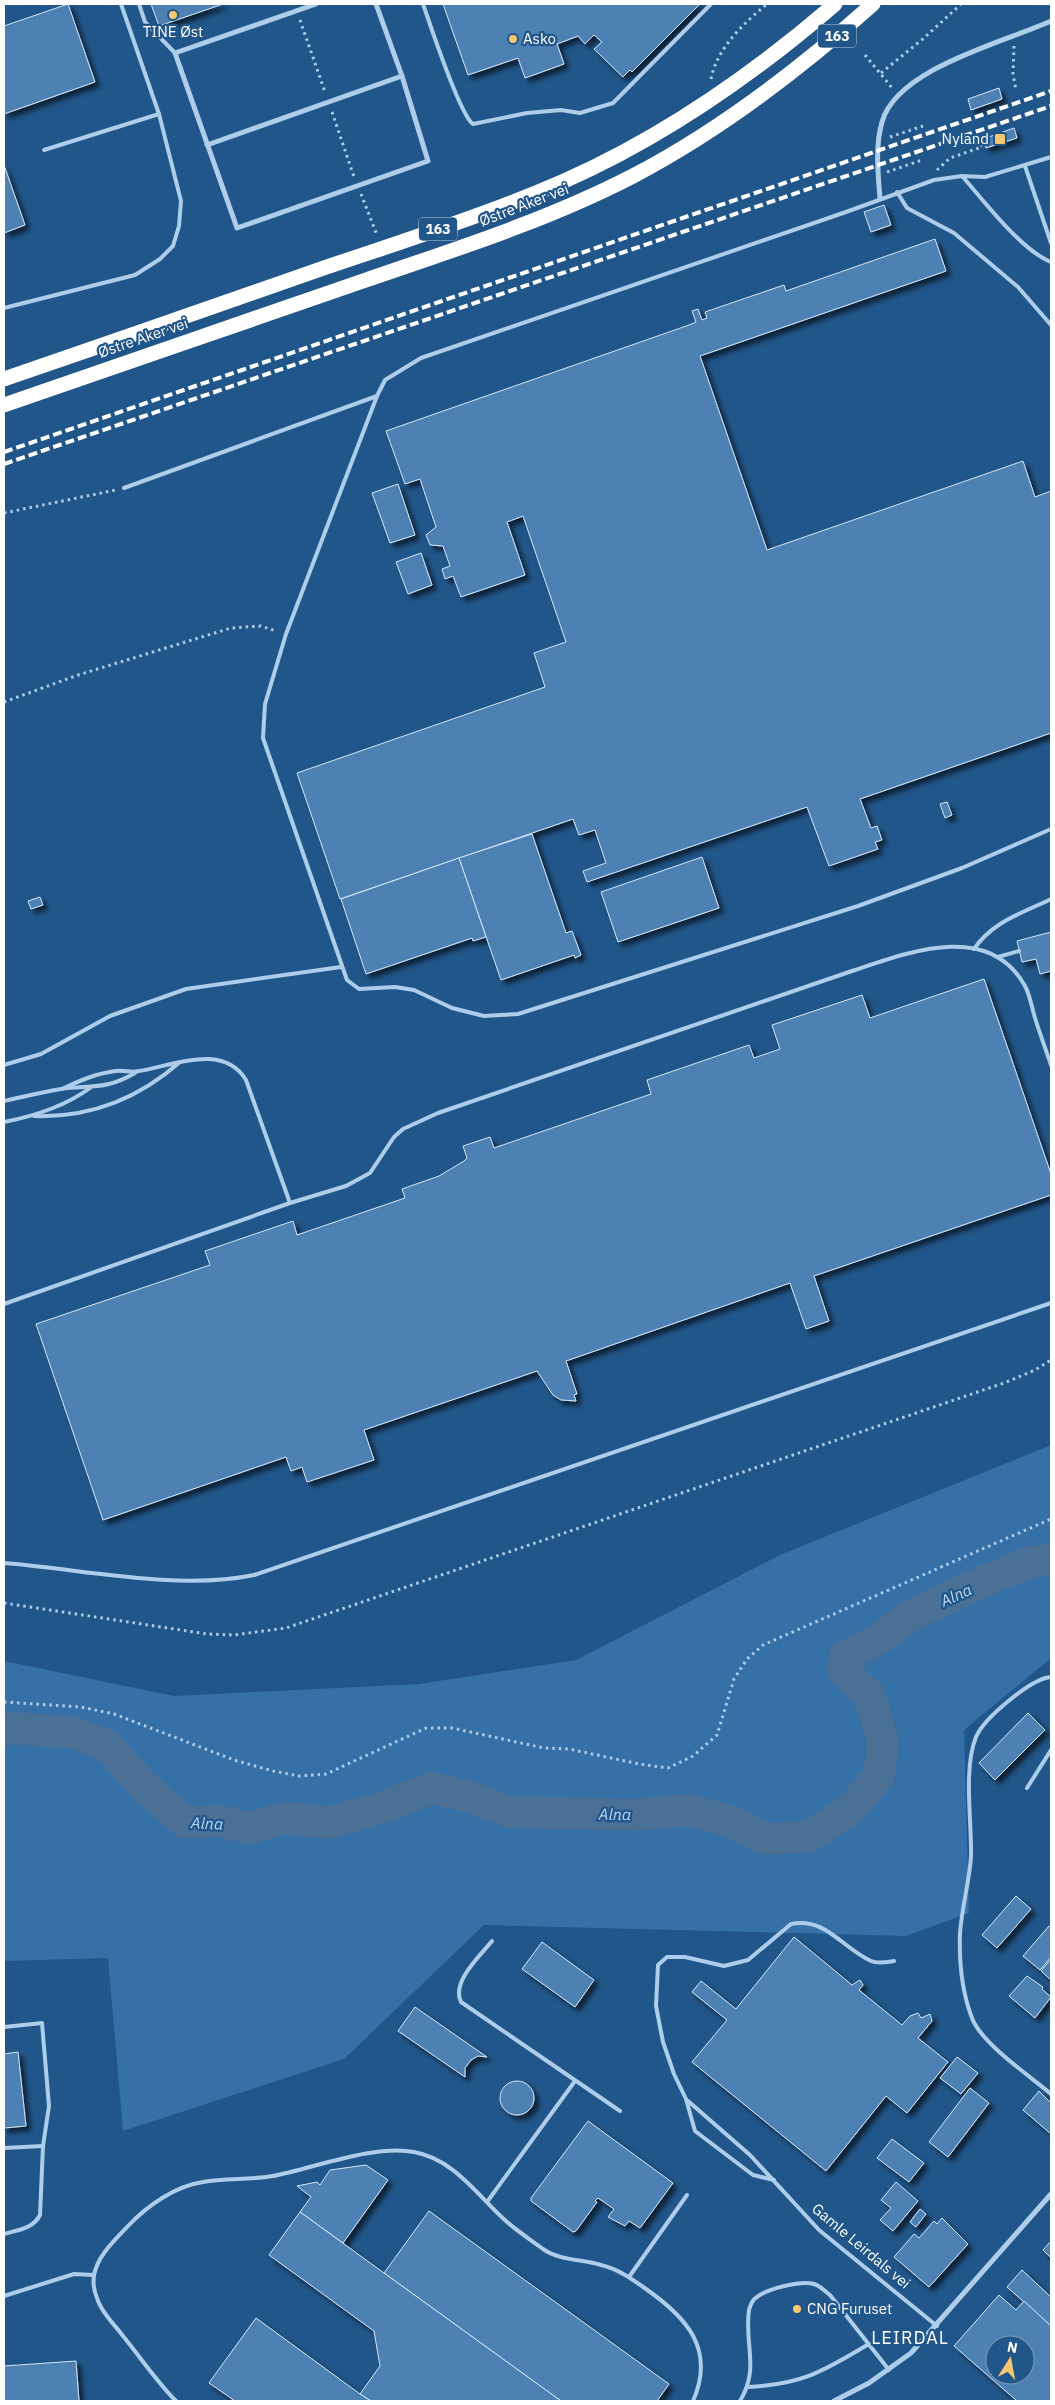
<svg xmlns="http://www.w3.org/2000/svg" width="1055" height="2405" font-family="'IBM Plex Sans',sans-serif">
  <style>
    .green { fill: #3570a7 }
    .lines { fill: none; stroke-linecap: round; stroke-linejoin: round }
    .river { stroke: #4b7095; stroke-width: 32 }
    .building { fill: #4e81b3; stroke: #d2e6f8; fill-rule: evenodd; filter: url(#shadow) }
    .path { stroke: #adcdeb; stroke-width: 3; stroke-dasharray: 2.5 4; stroke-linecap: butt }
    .lane { stroke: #adcdeb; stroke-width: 4 }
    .street { stroke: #adcdeb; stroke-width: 5 }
    .highway { stroke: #fff; stroke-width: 15 }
    .rail { stroke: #fff; stroke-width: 4; stroke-dasharray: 9 4; stroke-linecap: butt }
    .poi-dot { fill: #f7c76f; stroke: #21568a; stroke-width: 2 }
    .labels { text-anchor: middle; stroke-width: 4.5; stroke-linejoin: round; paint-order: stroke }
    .shield { fill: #21568a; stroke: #bcccdc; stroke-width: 1 }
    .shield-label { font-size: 14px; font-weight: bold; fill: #fff }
    .poi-label { font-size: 15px; fill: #fff; stroke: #21568a; text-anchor: start }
    .street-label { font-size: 15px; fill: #fff; stroke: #21568a }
    .water-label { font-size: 16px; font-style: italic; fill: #b9d7f2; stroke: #21568a }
    .quarter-label { font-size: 18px; letter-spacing: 1px; fill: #fff; stroke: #21568a }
  </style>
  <defs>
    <filter id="shadow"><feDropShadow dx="4.5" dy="4.5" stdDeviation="2.5" flood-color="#0009"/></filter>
  </defs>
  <rect width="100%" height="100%" fill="#21568a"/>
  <!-- green -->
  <path class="green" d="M1051,1445V1658L964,1730L969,1913L906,1936L484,1925L344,2059L123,2131L108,1958L4,1961V1661L174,1696L419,1684L576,1660L780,1555Z"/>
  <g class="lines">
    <!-- river -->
    <path class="river" d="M4,1730L15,1728L74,1733L106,1745L144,1786L185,1823L219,1821L249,1828L286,1818L328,1823L381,1808L432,1788L470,1797L510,1812L636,1815L688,1810L733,1822L766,1839L807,1837L848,1812L879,1776L883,1742L870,1696L843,1670L845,1656L881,1638L911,1615L991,1578L1031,1562L1051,1559"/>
  </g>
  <!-- building -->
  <g class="building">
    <path d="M68,4L95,82L4,114V26Z"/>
    <path d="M151,4H223L159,26Z"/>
    <path d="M443,4H700L632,72L630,70L623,77L594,49L602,42L594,35L585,44L578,36L557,44L564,64L525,78L518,58L468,75Z"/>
    <path d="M999,88L1002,99L971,110L968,99Z"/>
    <path d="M1014,128L1017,138L986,148L983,139Z"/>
    <path d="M4,165L25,225L4,233Z"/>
    <path d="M884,205L891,225L871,232L864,212Z"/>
    <path d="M935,239L946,271L700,356L767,550L1023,461L1035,497L1051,491V733L860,799L871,828L877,826L882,840L875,842L878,849L829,866L807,807L587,882L583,871L606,863L595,830L579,835L573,819L340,899L297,773L545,687L534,653L566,642L523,516L507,522L525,575L461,597L453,576L445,579L442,569L450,566L443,546L430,545L426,535L436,527L420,479L405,484L386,431L689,325L696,322L692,311L698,309L702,320L707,318L705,312L784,285L786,291Z"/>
    <path d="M398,484L415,535L390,543L372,493Z"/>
    <path d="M421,553L432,585L408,594L396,562Z"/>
    <path d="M947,802L952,815L945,818L940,804Z"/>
    <path d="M532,834L566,933L572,931L581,955L575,958L574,955L501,980L459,858Z"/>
    <path d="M702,857L719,908L618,942L601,892Z"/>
    <path d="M459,858L486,937L473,941L472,938L366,974L341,899Z"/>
    <path d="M40,897L43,905L31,909L28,901Z"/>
    <path d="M1051,932V971L1040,974L1036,959L1022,962L1017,941Z"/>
    <path d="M984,979L1051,1174V1195L814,1276L829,1321L806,1329L790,1283L566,1361L577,1394L574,1395L576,1401L561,1400L553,1395L537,1371L364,1430L374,1460L307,1482L302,1467L291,1471L286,1457L103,1520L36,1324L210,1265L205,1251L293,1221L297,1235L405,1198L402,1189L439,1176L464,1161L467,1158L463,1146L490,1137L494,1148L651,1094L647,1080L749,1045L754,1058L780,1049L772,1025L862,995L870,1018Z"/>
    <path d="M1028,1713L1045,1730L995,1780L979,1763Z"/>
    <path d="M1016,1896L1031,1909L997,1948L982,1935Z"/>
    <path d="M1049,1926L1051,1927V1957L1040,1970L1023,1956Z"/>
    <path d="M794,1937L852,1985L860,1980L863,1985L859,1990L902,2025L910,2016L918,2013L921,2018L930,2014L932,2021L918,2038L948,2062L907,2113L886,2096L826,2171L692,2062L727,2020L692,1992L701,1981L736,2009Z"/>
    <path d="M542,1942L594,1980L575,2007L522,1969Z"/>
    <path d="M1051,1959V1980L1041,1971Z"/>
    <path d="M1027,1976L1043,1987L1042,1989L1051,1997L1035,2018L1009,1996Z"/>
    <path d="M415,2007L487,2057L478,2056L471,2060L465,2068V2077L398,2031Z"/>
    <path d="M18,2052L26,2126L4,2128V2054Z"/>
    <path d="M957,2057L978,2073L961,2094L940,2078Z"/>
    <circle cx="517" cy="2098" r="17"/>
    <path d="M970,2088L989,2103L948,2157L929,2142Z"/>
    <path d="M1039,2091L1051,2103V2134L1023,2110Z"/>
    <path d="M588,2121L673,2183L640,2228L629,2221L625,2226L608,2217L614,2209L598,2198L595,2201L597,2202L576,2231L573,2232L531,2201V2198Z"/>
    <path d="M892,2139L924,2163L909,2182L877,2158Z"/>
    <path d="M366,2165L388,2180L343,2243L300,2212L311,2197L297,2186L317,2182L320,2185L330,2170Z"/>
    <path d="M896,2182L918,2201L893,2231L880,2220L891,2208L881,2200Z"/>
    <path d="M920,2209L926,2214L916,2227L910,2222Z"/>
    <path d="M429,2211L669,2384L657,2401H561L384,2273Z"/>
    <path d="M300,2212L384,2273L561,2401H371L360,2394L380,2366L374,2331L269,2255Z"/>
    <path d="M942,2218L968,2244L929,2287L894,2257L914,2234L919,2238L934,2221L937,2224Z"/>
    <path d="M1051,2241V2258L1043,2250Z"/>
    <path d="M1022,2270L1051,2297V2326L1007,2287Z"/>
    <path d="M999,2295L1016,2310L1024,2301L1051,2326V2401H1017L954,2346ZM995,2345H1025V2375H995Z"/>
    <path d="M256,2318L360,2394L371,2401H235L209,2383Z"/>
    <path d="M76,2361L79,2401H4V2366Z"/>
  </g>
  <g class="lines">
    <!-- path -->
    <g class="path">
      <path d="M300,20L325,92"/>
      <path d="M1014,46L1013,74L1016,90"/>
      <path d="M865,55L893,89"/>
      <path d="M881,73L924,38L961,4"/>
      <path d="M711,79C717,48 744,23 767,4"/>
      <path d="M332,112L354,177"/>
      <path d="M890,137L923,126"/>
      <path d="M937,170L950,158L982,147L981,144"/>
      <path d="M887,172L922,160"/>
      <path d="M361,194L377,235"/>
      <path d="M4,513L116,490"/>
      <path d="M4,702L78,675L231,628L261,626L276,631"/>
      <path d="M4,1603L207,1634L234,1635L286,1628L1004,1383L1035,1370L1051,1360"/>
      <path d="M4,1702L81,1707L114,1714L234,1760L273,1771L299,1776L326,1774L426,1728H452L544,1748L569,1749L639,1764L668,1768L693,1756L717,1735L734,1679L747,1659L763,1645L1051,1519"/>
    </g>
    <!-- lane -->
    <g class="lane">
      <path d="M139,4L145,22L175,53"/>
      <path d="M423,4C430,24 460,116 473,124L527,113L561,110L580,113L613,103L711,4"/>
      <path d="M44,150L159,114"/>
      <path d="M1051,157L985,177L962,176L934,180L846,212L421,358L385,380L377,396L286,634L265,704L263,738L347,980L359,989L395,987L414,990L452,1008L484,1016L518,1014L858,906L962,868L1051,829"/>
      <path d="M1025,166L1051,243"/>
      <path d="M962,176C984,201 1021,250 1051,262"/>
      <path d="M897,192L907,208L954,233L1018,287L1051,325"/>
      <path d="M4,308L135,275L160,259L173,246L179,226L181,201L159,114L121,4"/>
      <path d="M124,488L377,396"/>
      <path d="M974,949C993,921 1023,913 1051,899"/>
      <path d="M998,957L1019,951"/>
      <path d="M4,1065L41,1054L110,1016L186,989L341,967"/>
      <path d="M62,1089C79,1081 97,1073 116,1071C124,1070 132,1073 139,1071C172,1066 223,1042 246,1080L290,1203"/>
      <path d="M4,1101C23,1097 42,1092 61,1089C92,1085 106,1090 135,1073"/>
      <path d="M34,1116C90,1118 138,1099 180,1062"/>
      <path d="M4,1122C35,1116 64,1107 90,1088"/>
      <path d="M4,1304L290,1203L346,1186L370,1173L394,1137L403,1129L438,1113L849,972C904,954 988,919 1025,986C1030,995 1032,1008 1035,1018C1040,1034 1046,1050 1051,1065"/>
      <path d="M4,1563C81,1569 179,1591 254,1575L1051,1303"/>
      <path d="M1051,1677C1032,1678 984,1718 976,1737C963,1769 972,1822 971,1857C969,1883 962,1907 960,1933C959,1961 962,1992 972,2018C981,2043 1030,2076 1051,2094"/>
      <path d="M1027,1788L1051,1750"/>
      <path d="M492,1941C480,1956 451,1982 461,2002L620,2111"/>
      <path d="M4,2027L42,2023L49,2106L43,2146L40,2215C33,2229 17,2230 4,2234"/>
      <path d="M688,2101L750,2155L819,2230L937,2326"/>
      <path d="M4,2148L43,2146"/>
      <path d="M774,2180L753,2175L695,2131L686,2099L674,2074L663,2042L656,2006L658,1965L667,1957H685L724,1966L748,1960L791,1924C826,1917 842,1948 871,1961C878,1964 887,1962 894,1961"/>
      <path d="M487,2202L575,2081"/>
      <path d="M629,2277L687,2195"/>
      <path d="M4,2296L74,2274L94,2275"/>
      <path d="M748,2387C803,2384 824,2371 869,2344"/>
      <path d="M176,2401C157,2382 141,2358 123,2336C115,2325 101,2312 97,2298C94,2291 93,2282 94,2275C98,2255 115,2240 128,2226C147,2206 175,2186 203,2182C226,2178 250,2180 273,2176C314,2168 375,2144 414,2152C454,2159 478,2196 506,2221C517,2231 531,2240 543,2249C560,2261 582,2259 601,2265C618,2269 632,2279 646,2289C686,2317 716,2349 693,2401"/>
      <path d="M740,2401C760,2368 744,2345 749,2310C751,2304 752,2300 757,2297C767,2289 801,2280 814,2284C820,2286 825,2291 830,2295L889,2370"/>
    </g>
    <!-- street -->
    <g class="street">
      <path d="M316,4L175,53L237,228L428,161L402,76L376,4"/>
      <path d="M207,145L402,76"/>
      <path d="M880,198C878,174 875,146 882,122C897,68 1005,42 1051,21"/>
      <path d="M834,2401L869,2383L911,2353L1051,2194"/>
    </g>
    <!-- highway -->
    <g class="highway">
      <path d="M4,379C109,343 213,307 318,270C391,245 465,222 536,193C646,149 746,81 835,4"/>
      <path d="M4,405C125,363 245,322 366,280C456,249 548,220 633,176C721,130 799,70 873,4"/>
    </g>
    <!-- rail -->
    <g class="rail">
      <path d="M4,452L1051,91"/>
      <path d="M4,464L1051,106"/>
    </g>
  </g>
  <!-- markers -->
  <g class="poi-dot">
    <circle cx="173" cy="15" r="5"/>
    <circle cx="513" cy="39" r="5"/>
    <rect x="994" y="133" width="12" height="12" rx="2.5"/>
    <circle cx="797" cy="2309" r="5"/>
  </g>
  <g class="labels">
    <!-- shield labels -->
    <g class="shield">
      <rect x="818" y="24.5" width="38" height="23" rx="4"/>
      <rect x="419" y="217.5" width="38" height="23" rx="4"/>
    </g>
    <g class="shield-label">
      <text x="837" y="41">163</text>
      <text x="438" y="234">163</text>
    </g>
    <!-- poi labels -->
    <g class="poi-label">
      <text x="173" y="37" text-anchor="middle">TINE Øst</text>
      <text x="523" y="44">Asko</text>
      <text x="989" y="144" text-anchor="end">Nyland</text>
      <text x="807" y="2314">CNG Furuset</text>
    </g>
    <!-- street labels -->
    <g class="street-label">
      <text transform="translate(524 205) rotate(-21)" y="5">Østre Aker vei</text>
      <text transform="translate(143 338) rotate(-19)" y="5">Østre Aker vei</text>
      <text transform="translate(861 2246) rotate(40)" y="5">Gamle Leirdals vei</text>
    </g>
    <!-- water labels -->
    <g class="water-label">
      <text transform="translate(956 1595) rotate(-25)" y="6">Alna</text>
      <text transform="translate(615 1814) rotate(1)" y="6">Alna</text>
      <text transform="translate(207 1823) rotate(3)" y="6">Alna</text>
    </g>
    <!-- quarter labels -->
    <g class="quarter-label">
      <text x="910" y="2344">LEIRDAL</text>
    </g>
  </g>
  <!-- border -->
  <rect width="1055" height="2405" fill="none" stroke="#ffffff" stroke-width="10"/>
  <!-- north arrow -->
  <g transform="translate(1010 2360) rotate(11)"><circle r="24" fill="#21568a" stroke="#7a9ab9"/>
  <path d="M0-4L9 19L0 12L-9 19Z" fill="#f7c76f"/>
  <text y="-8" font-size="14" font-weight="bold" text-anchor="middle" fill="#ffffff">N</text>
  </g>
</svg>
